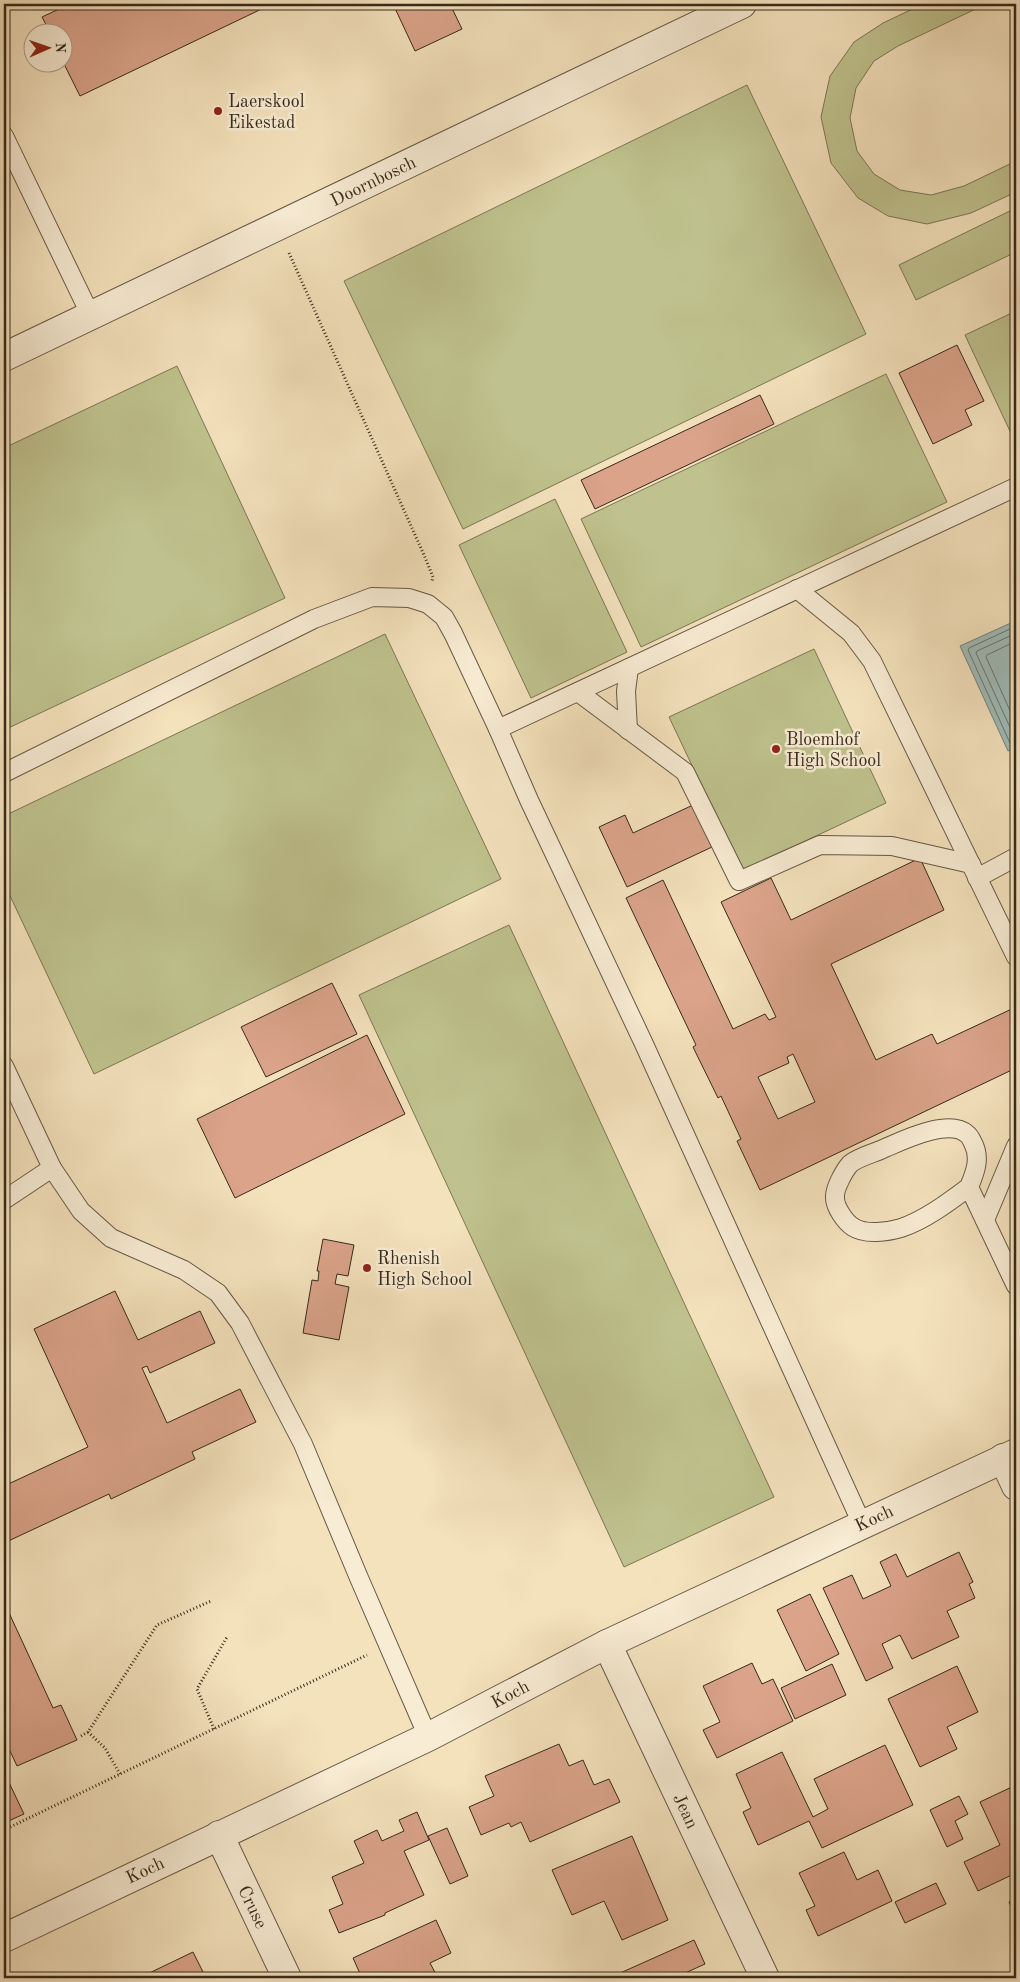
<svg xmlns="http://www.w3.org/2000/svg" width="1020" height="1982" font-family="'Old Standard TT',serif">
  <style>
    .green { fill: #bfc28e; stroke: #7b7654 }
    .water { fill: #9fbcba; stroke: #75827a }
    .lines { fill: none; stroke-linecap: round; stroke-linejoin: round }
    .shore { stroke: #6b736a; stroke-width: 1 }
    .building { fill: #daa38a; stroke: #372a1b; fill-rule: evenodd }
    .lane-casing { stroke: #665844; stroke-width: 20 }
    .street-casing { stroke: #665844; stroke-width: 30 }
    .path { stroke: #372a1b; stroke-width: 3; stroke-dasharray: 1 2.5; stroke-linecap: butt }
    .lane { stroke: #f8ecd4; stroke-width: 18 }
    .street { stroke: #f8ecd4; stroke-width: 28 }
    .poi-dot { fill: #8f2418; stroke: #f8ecd4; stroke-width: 2 }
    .labels { text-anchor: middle; stroke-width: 5; stroke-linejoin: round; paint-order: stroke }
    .poi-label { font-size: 18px; fill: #372a1b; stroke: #f8ecd4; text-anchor: start }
    .street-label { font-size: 18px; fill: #372a1b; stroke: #f8ecd4 }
  </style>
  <rect width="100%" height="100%" fill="#f4e2bd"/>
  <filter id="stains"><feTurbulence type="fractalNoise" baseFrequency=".004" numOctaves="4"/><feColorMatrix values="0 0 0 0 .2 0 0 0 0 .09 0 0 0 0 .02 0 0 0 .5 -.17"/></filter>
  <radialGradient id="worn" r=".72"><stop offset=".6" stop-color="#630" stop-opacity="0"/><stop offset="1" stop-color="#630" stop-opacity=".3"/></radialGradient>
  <!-- green -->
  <g class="green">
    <path d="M923,4H986L898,46L874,61L856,88L850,118L857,151L874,174L900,190L931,195L964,186L1016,161V192L971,213L927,224L888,216L858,198L831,163L821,117L830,76L854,42L883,23Z"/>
    <path d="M747,85L866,334L463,529L344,281Z"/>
    <path d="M1016,208V252L916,300L899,265Z"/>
    <path d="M1016,311V444L965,335Z"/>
    <path d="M177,366L285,598L4,730V448Z"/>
    <path d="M886,374L947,502L641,647L581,519Z"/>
    <path d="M555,499L627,652L531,698L459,545Z"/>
    <path d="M385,634L501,879L94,1074L4,883V816Z"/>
    <path d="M814,649L886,803L742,871L669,717Z"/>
    <path d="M509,925L774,1497L624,1567L359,995Z"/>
  </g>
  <!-- water -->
  <path class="water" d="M1013,622L1016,629V748L1008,751L960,646Z"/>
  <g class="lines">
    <!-- shore -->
    <g class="shore">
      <path d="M1016,629H1010L969,648L968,650L1010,743H1016"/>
      <path d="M1016,636H1010L977,651L976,653L1014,736L1016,737"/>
      <path d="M1016,643H1012L987,655L986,657L1016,724"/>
    </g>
  </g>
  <!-- building -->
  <g class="building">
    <path d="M70,4H272L80,96L62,60V32H50L42,17Z"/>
    <path d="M393,4H450L462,29L415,51Z"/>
    <path d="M957,345L984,401L965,410L972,425L933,444L899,373Z"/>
    <path d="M760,395L774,424L595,509L581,480Z"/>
    <path d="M693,805L712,847L627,887L599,827L625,815L633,833Z"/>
    <path d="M920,858L944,910L831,964L876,1060L932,1034L937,1044L1016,1007V1068L760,1190L737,1141L741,1139L721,1096L718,1098L693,1047L696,1045L626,898L663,880L733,1029L765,1014L769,1020L776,1017L721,902L771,878L791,920ZM793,1054L815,1102L778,1119L758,1077L789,1063L787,1057Z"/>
    <path d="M332,983L357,1034L266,1077L241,1027Z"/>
    <path d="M367,1035L405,1114L235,1198L197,1119Z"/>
    <path d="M323,1239L354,1245L348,1276L337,1274L335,1284L349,1287L339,1340L303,1333L312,1280L318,1281L319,1271H317Z"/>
    <path d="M115,1291L138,1340L200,1311L215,1343L150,1373L147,1366L142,1368L167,1423L240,1389L256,1422L192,1452L195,1459L111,1499L109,1494L4,1543V1486L88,1447L34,1329Z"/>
    <path d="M959,1552L973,1582L969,1584L975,1598L947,1611L959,1637L912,1659L900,1635L882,1644L893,1668L866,1681L823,1588L852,1575L863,1599L891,1586L880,1562L896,1554L907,1577Z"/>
    <path d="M810,1594L839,1654L806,1671L777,1610Z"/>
    <path d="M4,1602L53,1708L61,1705L77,1740L17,1766L4,1738Z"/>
    <path d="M752,1663L762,1684L773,1679L793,1721L717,1758L703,1730L720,1722L703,1686Z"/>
    <path d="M832,1664L846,1695L795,1719L781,1688Z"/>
    <path d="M957,1666L978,1712L947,1727L957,1749L920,1767L888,1699Z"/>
    <path d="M559,1744L569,1766L583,1760L594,1785L609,1779L620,1802L530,1842L521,1822L511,1827L509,1823L481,1835L469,1807L494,1796L485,1776Z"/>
    <path d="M885,1745L913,1805L822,1848L809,1821L758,1845L743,1812L751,1808L736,1774L782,1752L813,1817L828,1809L814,1779Z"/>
    <path d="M4,1772L24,1814L4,1823Z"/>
    <path d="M1016,1785V1873L978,1891L964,1862L1000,1845L980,1802Z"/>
    <path d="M959,1796L968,1814L955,1821L963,1839L947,1847L930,1810Z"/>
    <path d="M417,1812L429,1840L404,1851L424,1895L385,1913V1915L339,1933L329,1910L343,1904L332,1877L364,1863L354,1841L377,1830L382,1841L404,1831L399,1820Z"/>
    <path d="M447,1828L468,1876L450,1884L428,1836Z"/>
    <path d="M632,1836L668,1920L622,1940L604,1901L572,1915L552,1870Z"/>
    <path d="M844,1852L857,1880L878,1870L892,1901L818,1936L806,1910L815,1906L799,1873Z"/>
    <path d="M936,1883L946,1904L905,1923L895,1902Z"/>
    <path d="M1016,1898V1930L1011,1919L1016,1917L1009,1902Z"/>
    <path d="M436,1920L451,1953L430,1963L438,1978H362L353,1958Z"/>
    <path d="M694,1940L705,1964L683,1974L684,1978H609Z"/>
    <path d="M193,1952L206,1978H139Z"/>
    <path d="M902,1974L904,1978H893Z"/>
  </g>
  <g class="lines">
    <!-- lane casing -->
    <g class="lane-casing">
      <g id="lane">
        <path d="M4,136L91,316"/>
        <path d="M797,589L851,633L872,661L1016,957"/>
        <path d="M578,692L685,772L739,881L820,845L892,846L971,864"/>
        <path d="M498,729L1016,487"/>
        <path d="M628,730L626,691L629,668"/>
        <path d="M4,773L314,619L372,597L409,598L428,604L444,617L453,633L498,729L529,800L644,1044L862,1524"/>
        <path d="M977,878L1016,857"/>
        <path d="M4,1066L52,1168L4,1200"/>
        <path d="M52,1168L81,1211L111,1238L184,1270L218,1293L240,1323L303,1444L359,1578L428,1737"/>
        <path d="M969,1187C949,1202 925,1220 901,1228C888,1232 865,1235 853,1227C845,1222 835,1207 835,1198C834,1189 844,1171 850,1164C858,1157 875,1153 885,1148C904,1140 949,1118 967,1134C970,1136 972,1141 973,1143C981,1158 975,1173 969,1187L1016,1286"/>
        <path d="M985,1220L1016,1146"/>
      </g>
    </g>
    <!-- street casing -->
    <g class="street-casing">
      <g id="street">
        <path d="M4,357L742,4"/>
        <path d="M1003,1458L1016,1486"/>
        <path d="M607,1644L765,1978"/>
        <path d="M219,1835L287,1978"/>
        <path d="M4,1938L428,1737L607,1644L1016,1453"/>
      </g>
    </g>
    <!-- path -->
    <g class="path">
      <path d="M289,253L424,555L433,577L432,581"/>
      <path d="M214,1729L197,1689L227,1637"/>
      <path d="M88,1732L105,1748L120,1774"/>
      <path d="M81,1736L88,1732L157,1625L211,1601"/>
      <path d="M4,1830L367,1655"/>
    </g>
    <!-- lane -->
    <use href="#lane" class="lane"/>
    <!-- street -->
    <use href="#street" class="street"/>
  </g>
  <!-- markers -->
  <g class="poi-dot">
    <circle cx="218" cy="111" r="5"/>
    <circle cx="776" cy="749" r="5"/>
    <circle cx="367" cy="1268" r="5"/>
  </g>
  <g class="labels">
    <!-- poi labels -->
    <g class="poi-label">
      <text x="228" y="107">Laerskool<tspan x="228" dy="21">Eikestad</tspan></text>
      <text x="786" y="745">Bloemhof<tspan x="786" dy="21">High School</tspan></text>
      <text x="377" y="1264">Rhenish<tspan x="377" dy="21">High School</tspan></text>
    </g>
    <!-- street labels -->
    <g class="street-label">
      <text transform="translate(373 181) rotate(-26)" y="6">Doornbosch</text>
      <text transform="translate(874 1518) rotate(-25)" y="6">Koch</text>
      <text transform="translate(510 1694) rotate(-28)" y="6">Koch</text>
      <text transform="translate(686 1811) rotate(65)" y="6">Jean</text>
      <text transform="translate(145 1870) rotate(-25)" y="6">Koch</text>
      <text transform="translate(253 1907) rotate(64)" y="6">Cruse</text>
    </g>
  </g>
  <!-- margin -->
  <rect width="1020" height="1982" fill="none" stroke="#f4e2bd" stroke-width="20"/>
  <rect x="5" y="5" width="1010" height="1972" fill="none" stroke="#372a1b" stroke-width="2.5"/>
  <rect x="10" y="10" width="1000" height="1962" fill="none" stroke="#372a1b"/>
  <!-- north arrow -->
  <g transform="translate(48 48) rotate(88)"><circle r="24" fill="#f8ecd4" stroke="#ab9e8a"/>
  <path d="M0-4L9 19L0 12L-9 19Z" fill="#8f2418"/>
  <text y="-8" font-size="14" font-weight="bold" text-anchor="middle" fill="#372a1b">N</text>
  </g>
  <rect width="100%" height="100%" filter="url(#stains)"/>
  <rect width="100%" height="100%" fill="url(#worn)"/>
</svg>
